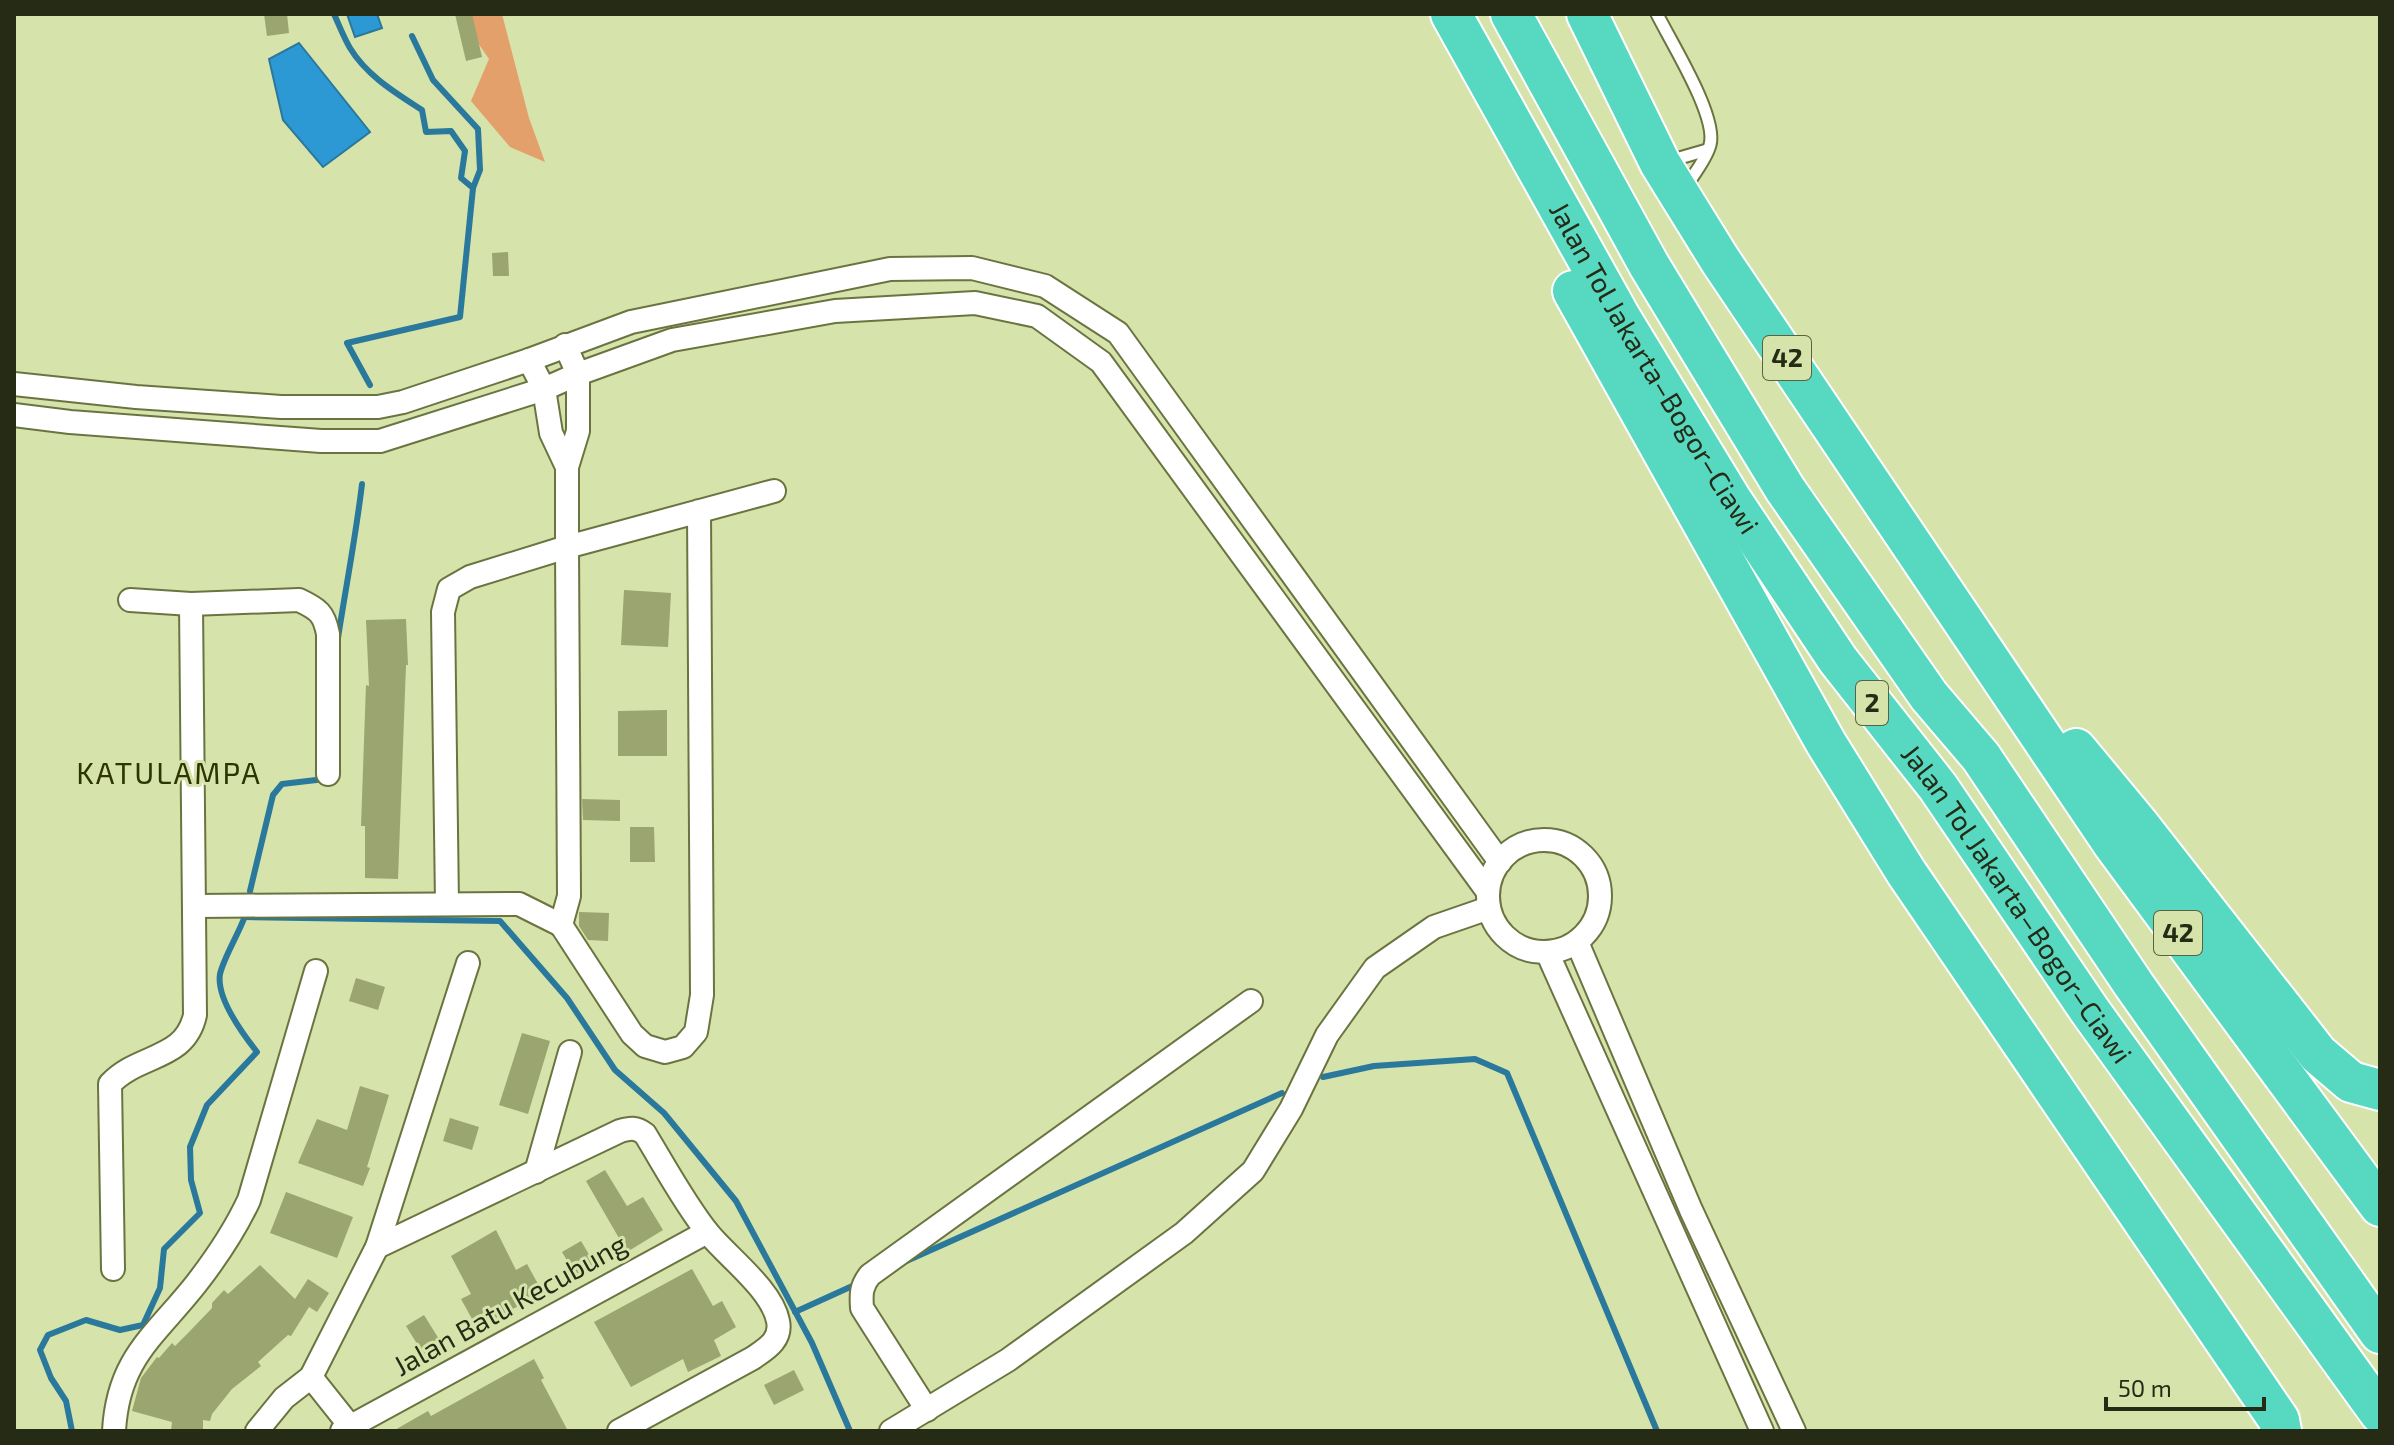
<svg xmlns="http://www.w3.org/2000/svg" width="2394" height="1445" font-family="'Exo 2',sans-serif">
  <style>
    .green { fill: #e4a06b }
    .water { fill: #2c99d5; stroke: #2a789b; stroke-width: 2 }
    .lines { fill: none; stroke-linecap: round; stroke-linejoin: round }
    .stream { stroke: #2a789b; stroke-width: 6 }
    .building { fill: #9aa56f }
    .service-casing { stroke: #6a7440; stroke-width: 15 }
    .minor-casing { stroke: #6a7440; stroke-width: 26 }
    .motorway-casing { stroke: #fff; stroke-width: 44 }
    .service { stroke: #fff; stroke-width: 11 }
    .minor { stroke: #fff; stroke-width: 22 }
    .motorway { stroke: #56d9c0; stroke-width: 40 }
    .labels { text-anchor: middle; stroke-width: 6; stroke-linejoin: round; paint-order: stroke }
    .shield { fill: #d6e3aa; stroke: #5b6242; stroke-width: 2 }
    .shield-label { font-size: 26px; font-weight: bold; fill: #262b15 }
    .street-label { font-size: 28px; fill: #262b15; stroke: #d6e3aa }
    .neighbourhood-label { font-size: 30px; letter-spacing: 2px; fill: #2d3500; stroke: #d6e3aa }
  </style>
  <rect width="100%" height="100%" fill="#d6e3aa"/>
  <!-- green -->
  <path class="green" d="M466,14H502L529,118L545,162L510,147L471,101L489,59L469,30Z"/>
  <!-- water -->
  <g class="water">
    <path d="M347,14H377L382,28L355,37Z"/>
    <path d="M299,43L370,132L323,167L283,120L269,59Z"/>
  </g>
  <g class="lines">
    <!-- stream -->
    <g class="stream">
      <path d="M334,14C339,25 344,38 350,48C367,76 396,93 422,110L426,132L451,131L465,151L461,178L473,188"/>
      <path d="M370,385L347,343L460,317L473,188L480,170L478,129L433,80L412,36"/>
      <path d="M338,638C346,586 356,535 362,484"/>
      <path d="M250,891L273,795L282,784L325,779"/>
      <path d="M245,917L500,921L567,998L615,1070L664,1113L736,1201L812,1343L850,1431"/>
      <path d="M1323,1077L1374,1066L1475,1059L1507,1073L1657,1431"/>
      <path d="M902,1263L1282,1093"/>
      <path d="M795,1312L859,1283"/>
      <path d="M72,1431L66,1401L51,1378L40,1350L48,1335L86,1320L120,1330L143,1325L160,1288L164,1249L200,1213L191,1180L190,1147L207,1105L257,1052C242,1033 216,998 220,974C224,957 239,933 245,916"/>
    </g>
  </g>
  <!-- building -->
  <g class="building">
    <path d="M264,14H287L289,33L267,36Z"/>
    <path d="M455,14H472L482,57L466,61Z"/>
    <path d="M508,252L509,276H493L492,253Z"/>
    <path d="M624,590L671,593L668,647L621,645Z"/>
    <path d="M406,619L408,665H406L398,879L365,878V826H361L366,685L369,686L366,620Z"/>
    <path d="M667,710V756H618V711Z"/>
    <path d="M582,799L620,800V821L583,820Z"/>
    <path d="M630,827H654L655,862H630Z"/>
    <path d="M579,912L609,913L608,941L588,940L579,926Z"/>
    <path d="M356,978L385,987L378,1010L349,1001Z"/>
    <path d="M522,1033L550,1041L528,1114L499,1105Z"/>
    <path d="M360,1086L389,1095L367,1167L370,1168L363,1186L298,1163L317,1119L347,1130Z"/>
    <path d="M450,1118L479,1127L472,1150L443,1141Z"/>
    <path d="M605,1170L627,1206L643,1197L663,1230L627,1252L586,1181Z"/>
    <path d="M286,1192L353,1217L337,1258L270,1233Z"/>
    <path d="M496,1230L516,1270L527,1264L543,1293L477,1328L461,1299L471,1294L451,1256Z"/>
    <path d="M581,1241L597,1268L578,1279L562,1252Z"/>
    <path d="M260,1265L295,1299L308,1279L329,1293L317,1312L309,1307L291,1336L288,1335L258,1362L261,1366L232,1389L212,1414L210,1421L203,1420V1431H171L172,1422L132,1411L141,1378L157,1357L159,1358L172,1343L175,1346L189,1332L212,1308V1303L224,1290L228,1294Z"/>
    <path d="M692,1269L713,1306L722,1301L736,1327L714,1340L721,1356L688,1372L683,1359L631,1387L594,1322Z"/>
    <path d="M424,1315L442,1344L424,1355L406,1326Z"/>
    <path d="M534,1359L544,1378L541,1380L568,1431H393L428,1411L431,1416Z"/>
    <path d="M794,1370L804,1390L774,1405L764,1385Z"/>
  </g>
  <g class="lines">
    <!-- service casing -->
    <g class="service-casing">
      <g id="service">
        <path d="M1657,14C1671,42 1718,117 1710,145C1706,160 1693,175 1685,188"/>
        <path d="M1669,161L1707,150"/>
      </g>
    </g>
    <!-- minor casing -->
    <g class="minor-casing">
      <g id="minor">
        <path d="M529,360L544,389L551,433L567,467"/>
        <path d="M14,384L136,397L281,407H378L403,402L529,360L631,322L890,269L972,268L1045,286L1118,333L1500,862"/>
        <path d="M14,415L70,422L321,441H380L544,389L578,374L672,340L835,311L975,303L1037,316L1101,362L1488,892"/>
        <path d="M699,511L702,995L696,1032L683,1047L665,1052L645,1046L632,1034L561,925L569,896L567,547L774,491"/>
        <path d="M130,600L191,604L299,600C318,609 324,613 328,634V774"/>
        <circle cx="1544" cy="896" r="56"/>
        <path d="M447,903L443,612L449,589L470,577L567,547V467L578,431V374L565,345"/>
        <path d="M195,906L519,904L561,925"/>
        <path d="M1577,942L1691,1210L1794,1431"/>
        <path d="M1547,952L1762,1431"/>
        <path d="M536,1172L570,1052"/>
        <path d="M377,1247L620,1131C630,1128 636,1127 645,1134C664,1165 686,1206 709,1234C729,1258 772,1290 778,1321C782,1340 766,1349 753,1358L619,1431"/>
        <path d="M113,1269L110,1084C139,1053 185,1061 195,1015L191,604"/>
        <path d="M311,1377L350,1426"/>
        <path d="M927,1410L862,1308C861,1294 861,1286 870,1275L1251,1001"/>
        <path d="M114,1431C118,1358 155,1336 196,1284C217,1257 235,1230 249,1200L316,971"/>
        <path d="M257,1431L284,1398L311,1377L377,1247L468,963"/>
        <path d="M342,1431L707,1232"/>
        <path d="M891,1431L1008,1360L1184,1233L1253,1171L1291,1109L1327,1035L1375,968L1434,927L1489,908"/>
      </g>
    </g>
    <!-- motorway casing -->
    <g class="motorway-casing">
      <g id="motorway">
        <path id="s1" d="M1451,14L1621,319L1730,498L1838,660L1938,787L2090,1011L2380,1413"/>
        <path d="M1511,14L1649,265L1785,489L1929,696L1981,757L2134,985L2380,1333"/>
        <path d="M1587,14L1660,163L1720,260L2114,845L2380,1206"/>
        <path d="M1573,291L1826,743L1906,872L2279,1420L2281,1431"/>
        <path d="M2076,749L2139,825L2318,1054L2351,1082L2380,1090"/>
      </g>
    </g>
    <!-- service -->
    <use href="#service" class="service"/>
    <!-- minor -->
    <use href="#minor" class="minor"/>
    <!-- motorway -->
    <use href="#motorway" class="motorway"/>
  </g>
  <g class="labels">
    <!-- shield labels -->
    <g class="shield">
      <rect x="1763" y="336" width="48" height="44" rx="6"/>
      <rect x="1856" y="681" width="32" height="44" rx="6"/>
      <rect x="2154" y="911" width="48" height="44" rx="6"/>
    </g>
    <g class="shield-label">
      <text x="1787" y="367">42</text>
      <text x="1872" y="712">2</text>
      <text x="2178" y="942">42</text>
    </g>
    <!-- street labels -->
    <g class="street-label">
      <text dy="10" stroke="none"><textPath href="#s1" startOffset="408">Jalan Tol Jakarta–Bogor–Ciawi</textPath></text>
      <text dy="10" stroke="none"><textPath href="#s1" startOffset="1056">Jalan Tol Jakarta–Bogor–Ciawi</textPath></text>
      <text transform="translate(510 1305) rotate(-29)" y="10">Jalan Batu Kecubung</text>
    </g>
    <!-- neighbourhood labels -->
    <g class="neighbourhood-label">
      <text x="169" y="784">KATULAMPA</text>
    </g>
  </g>
  <!-- border -->
  <rect width="2394" height="1445" fill="none" stroke="#262b15" stroke-width="32"/>
  <!-- scale -->
  <path d="M2106 1397v12h158v-12" fill="none" stroke="#262b15" stroke-width="4"/>
  <text x="2118" y="1397" font-size="24" fill="#262b15" stroke="#d6e3aa" stroke-width="6" paint-order="stroke">50 m</text>
</svg>
